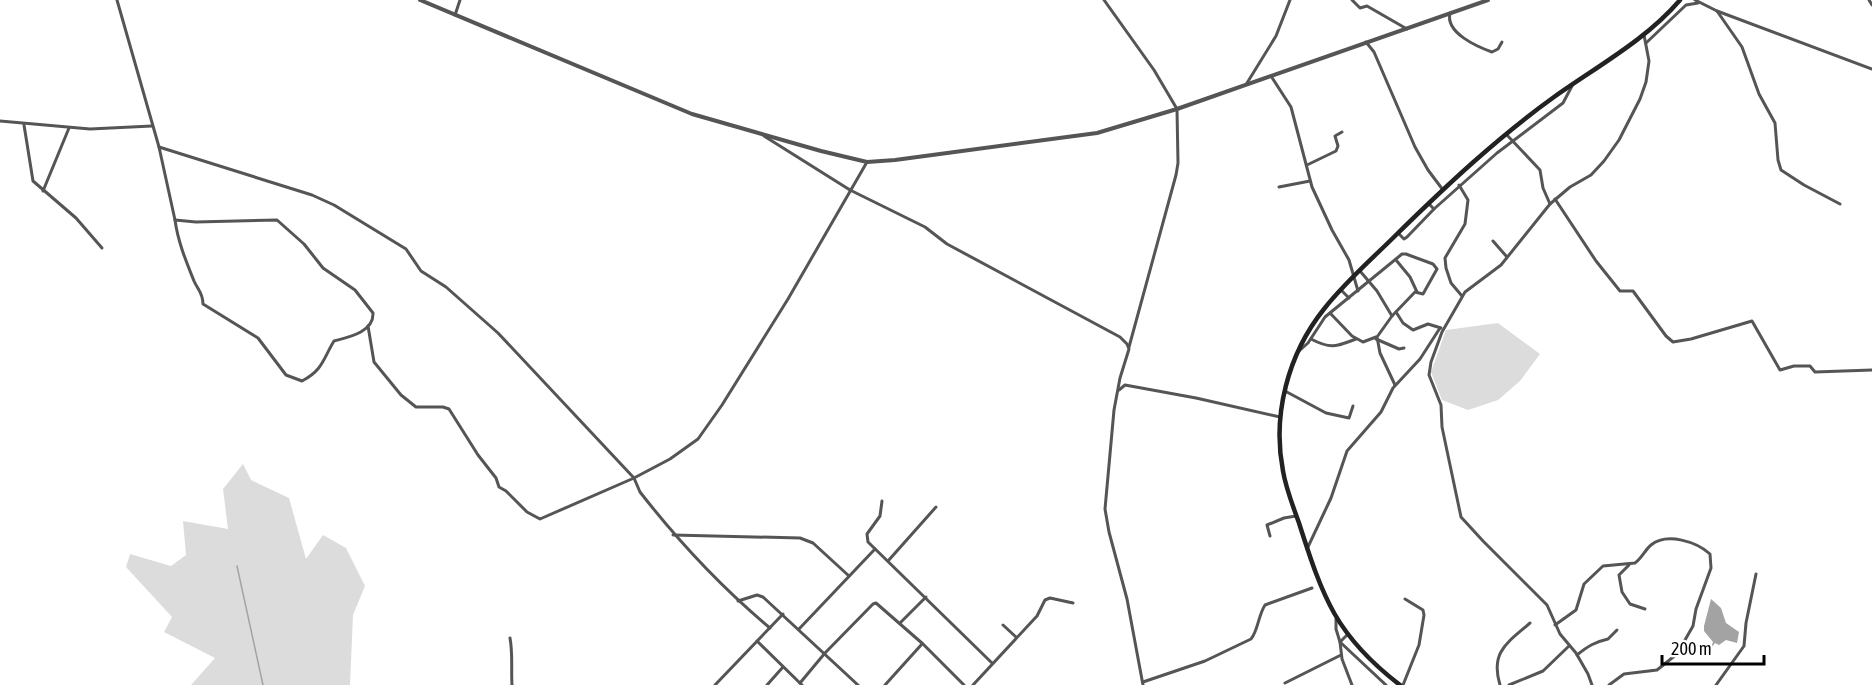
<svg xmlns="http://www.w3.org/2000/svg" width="1872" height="685" font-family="'Asap Condensed',sans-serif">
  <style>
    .green { fill: #dcdcdc }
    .water { fill: #a3a3a3 }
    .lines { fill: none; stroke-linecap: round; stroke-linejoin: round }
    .stream { stroke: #a3a3a3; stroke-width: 1.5 }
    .minor { stroke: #555; stroke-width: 3 }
    .tertiary { stroke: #555; stroke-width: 4 }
    .secondary { stroke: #222; stroke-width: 4.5 }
  </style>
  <rect width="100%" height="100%" fill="#fff"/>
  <!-- green -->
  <g class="green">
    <path d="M1498,323L1540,354L1520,381L1498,400L1468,410L1442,400L1431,372L1446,330Z"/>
    <path d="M243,464L251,480L289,498L306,559L323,535L346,548L365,586L353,615L350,685H191L215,658L164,632L172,617L126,567L130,554L171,566L186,555L183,521L228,529L223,489Z"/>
  </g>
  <!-- water -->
  <path class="water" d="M1711,599L1721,608L1726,623L1739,632L1737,643L1726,640L1719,645L1715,643L1710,650L1713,642L1704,631V626Z"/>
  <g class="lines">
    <!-- stream -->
    <path class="stream" d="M237,566L263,685"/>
    <!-- minor -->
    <g class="minor">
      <path d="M117,0L159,147L175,220"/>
      <path d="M1104,0L1154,70L1177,109L1178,163L1176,175L1129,347"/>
      <path d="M1352,0L1360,8L1367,6L1407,29"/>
      <path d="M1695,0L1717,11L1872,69"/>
      <path d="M1869,0L1872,5"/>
      <path d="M1717,11L1742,47L1759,94L1775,123L1778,160L1781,170L1804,185L1840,204"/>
      <path d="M1450,13C1445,33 1478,47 1492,52L1498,49L1502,42"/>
      <path d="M455,15L460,0"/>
      <path d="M1366,42L1374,52L1415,147L1428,170L1443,190"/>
      <path d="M1646,43L1686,5L1698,3"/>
      <path d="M1271,76L1291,107L1312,187L1332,230L1349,260L1358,291"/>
      <path d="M1247,83L1276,36L1290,0"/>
      <path d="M0,121L90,129L152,126"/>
      <path d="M24,125L33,181L76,218L102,248"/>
      <path d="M1506,134L1540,170L1543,188L1550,204"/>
      <path d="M764,136L850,190L925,227L947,244L1120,337L1127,344L1129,349L1120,378L1114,410L1105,509L1109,532L1127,599L1143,685"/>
      <path d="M159,147L312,195L334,205L406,249L421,271L446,287L498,333L634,478L640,492C679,542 721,587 770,628"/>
      <path d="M1307,165L1336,151L1338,146L1335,136L1342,132"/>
      <path d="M1459,185L1468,200L1465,224L1445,258L1446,268L1451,283L1462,296"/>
      <path d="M1279,187L1310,181"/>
      <path d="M43,191L69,128"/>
      <path d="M1555,199L1596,261L1620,291H1633L1666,336L1673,342L1691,339L1752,321L1780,370L1794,366H1810L1815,372L1872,370"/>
      <path d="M1434,209L1497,153L1563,103L1572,86"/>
      <path d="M175,220L196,222L277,220L304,244L323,268L355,290L373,313C374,332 349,337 334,341C323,359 323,370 302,381L286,375L258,338L203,304C203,293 198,290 194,281C186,261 178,242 175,220Z"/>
      <path d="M1398,233L1404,239L1407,237L1434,209L1429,204"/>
      <path d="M1493,241L1507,257"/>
      <path d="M1396,260L1410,277L1417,292"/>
      <path d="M1360,271L1377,291L1392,316"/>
      <path d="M1341,290L1349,298"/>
      <path d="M1396,312L1403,323L1413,330L1428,324L1441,328"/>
      <path d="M1330,313L1352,336L1363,342L1376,337"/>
      <path d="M368,326L374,362L401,395L416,407H443L449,409L478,455L496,478L499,487L506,491L527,512L540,519L634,478L670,459L698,439L722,405L788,299L867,162"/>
      <path d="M1311,339C1330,349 1336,347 1356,339"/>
      <path d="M1376,339L1399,349L1404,348"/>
      <path d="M1299,351L1308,343L1325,317L1402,254H1406L1433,264L1437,269L1423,294L1415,292L1392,316L1377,337L1380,353L1395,385"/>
      <path d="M1119,390L1125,385L1196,398L1280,417"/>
      <path d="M1285,391L1326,413L1349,418L1353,406"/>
      <path d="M882,501L880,516L867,534L868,542L992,663"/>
      <path d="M673,535L800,538L813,543L849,576"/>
      <path d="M1270,536L1267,525L1284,518L1296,516"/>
      <path d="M1307,549L1331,498L1347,451L1381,412L1393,388L1420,359L1440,328"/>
      <path d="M888,561L936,507"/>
      <path d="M1629,565L1619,575L1622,592L1630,604L1645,609"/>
      <path d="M738,601L757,595L763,597L858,685"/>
      <path d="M1336,619V629L1340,642L1386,685"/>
      <path d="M900,623L926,597"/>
      <path d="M1003,625L1016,637"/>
      <path d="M1555,625L1576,610L1584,584L1603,566L1635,563C1642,558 1645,550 1651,545C1667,532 1697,542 1710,554L1711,568L1696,609L1693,626L1677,654L1657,670L1624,674L1609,685"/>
      <path d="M799,629L875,549"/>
      <path d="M1347,635L1340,642L1342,659L1352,685"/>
      <path d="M510,638C513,654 511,669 512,685"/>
      <path d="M757,641L802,685"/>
      <path d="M1577,655C1588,646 1595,642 1608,639L1617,630"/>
      <path d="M1143,682L1205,661L1251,639C1258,631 1258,616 1265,605L1312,588"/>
      <path d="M800,683L825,653L873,604L876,603L923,644L964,685"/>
      <path d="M1285,683L1341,655"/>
      <path d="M715,685L783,614"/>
      <path d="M767,685L783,667"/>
      <path d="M885,685L922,644"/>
      <path d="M973,685L1037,616L1045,600L1050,598L1073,603"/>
      <path d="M1403,685L1419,645L1424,615L1423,610L1405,599"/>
      <path d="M1500,685C1490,652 1507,643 1530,623"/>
      <path d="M1509,685L1543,671L1569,646"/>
      <path d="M1592,685L1588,674L1576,653L1560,634L1547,605L1483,541L1461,517L1442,427L1441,405L1429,375L1431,362L1442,332L1465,292L1501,265L1550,204L1570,187L1591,175L1604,161L1619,140L1640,99L1646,82L1649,61L1644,35"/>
      <path d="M1716,685L1744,646L1746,623L1756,574"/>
    </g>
    <!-- tertiary -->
    <path class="tertiary" d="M420,0L692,114L821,151L867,162L895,160L1097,133L1177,109L1488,0"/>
    <!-- secondary -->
    <path class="secondary" d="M1400,685C1336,636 1323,598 1299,523C1293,506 1286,489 1283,471C1272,415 1288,354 1324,309C1345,282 1372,259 1397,234C1447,185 1497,138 1554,97C1596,67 1646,40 1680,0"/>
  </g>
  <!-- scale -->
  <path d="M1662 655v9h102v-9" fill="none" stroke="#000000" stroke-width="3"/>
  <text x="1671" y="655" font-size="18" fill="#000000" stroke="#ffffff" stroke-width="4.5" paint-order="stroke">200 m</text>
</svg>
